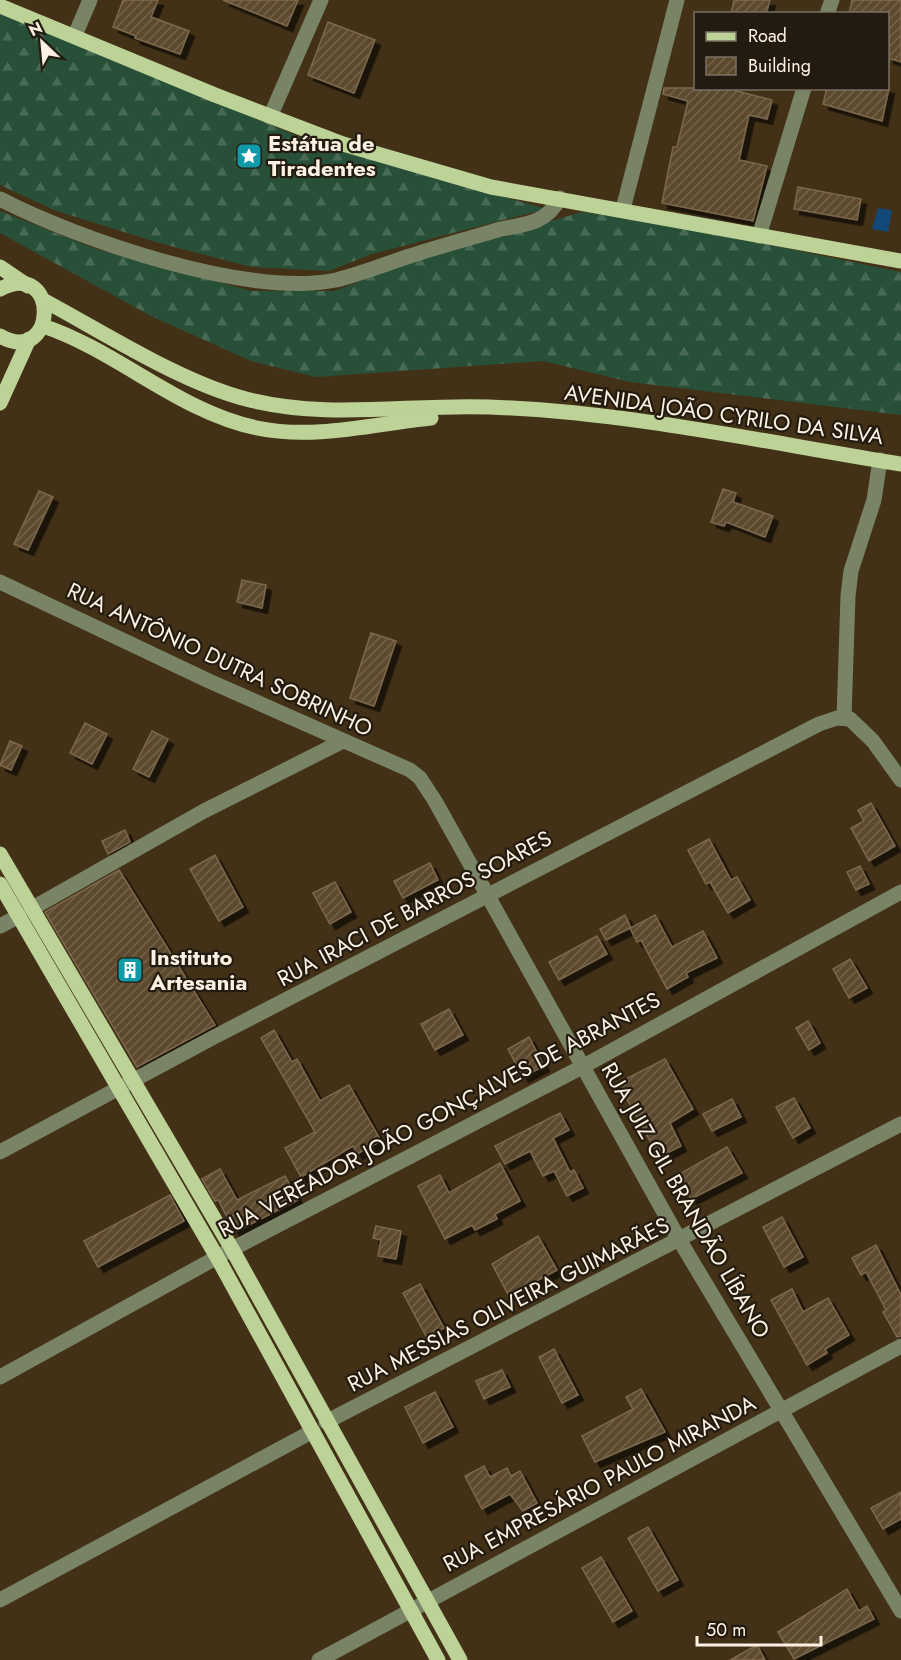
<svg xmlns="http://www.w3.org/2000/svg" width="901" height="1660" font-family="Jost,sans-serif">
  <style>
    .forest { fill: url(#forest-firs) }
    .water { fill: #134979 }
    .building { fill: url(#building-hatch); stroke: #7c684d; stroke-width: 1.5; filter: url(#shadow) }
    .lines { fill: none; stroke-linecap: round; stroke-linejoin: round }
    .minor { stroke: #798467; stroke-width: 15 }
    .major { stroke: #bcd296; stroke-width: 15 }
    .labels { text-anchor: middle; stroke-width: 4.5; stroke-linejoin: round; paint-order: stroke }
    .poi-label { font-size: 22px; font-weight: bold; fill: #fdf2e2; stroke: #231b0f; text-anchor: start }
    .street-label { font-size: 22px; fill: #fdf2e2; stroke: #231b0f }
  </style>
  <defs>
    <pattern id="forest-firs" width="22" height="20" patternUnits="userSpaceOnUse" patternTransform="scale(1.5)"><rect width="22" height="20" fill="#285038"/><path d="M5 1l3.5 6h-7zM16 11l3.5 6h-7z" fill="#486a54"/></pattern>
    <pattern id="building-hatch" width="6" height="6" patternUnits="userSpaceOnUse" patternTransform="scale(1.5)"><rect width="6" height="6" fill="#5b482d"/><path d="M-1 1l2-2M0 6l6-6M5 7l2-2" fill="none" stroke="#73634b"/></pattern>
    <filter id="shadow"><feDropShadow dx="5.5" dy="5.5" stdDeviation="0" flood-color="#0009"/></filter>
  </defs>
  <rect width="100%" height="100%" fill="#433117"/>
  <!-- forest -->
  <g class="forest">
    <path d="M0,12L64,35L304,139L546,209L372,254L329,271L252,267L159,243L54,210L0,185Z"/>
    <path d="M0,211L96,249L251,291H335L414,260L582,212L659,222L901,272V415L630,382L543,361L316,377L251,361L151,316L0,233Z"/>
  </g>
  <!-- water -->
  <path class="water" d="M878,208L892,210L888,232L872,229Z"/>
  <!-- building -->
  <g class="building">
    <path d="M123,0H158L151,17L189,31L180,54L135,38L136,36L113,27Z"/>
    <path d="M223,0H298L287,26Z"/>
    <path d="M734,0H770L766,14H731Z"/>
    <path d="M852,0H901V62L888,58V14H849Z"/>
    <path d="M328,22L375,40L354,93L308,75Z"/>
    <path d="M664,88H725L772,100L767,119L749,115L739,160L767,166L753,221L662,203L673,147H677L688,101L663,94Z"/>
    <path d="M827,88H889L882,121L823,104Z"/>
    <path d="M798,187L861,199L857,220L794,209Z"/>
    <path d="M723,489L736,493L733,502L773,516L765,537L726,522L724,526L711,522Z"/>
    <path d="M39,491L53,497L28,550L14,544Z"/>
    <path d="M242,580L266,585L262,608L237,602Z"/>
    <path d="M371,633L396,641L374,706L350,698Z"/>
    <path d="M85,723L107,734L92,764L70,753Z"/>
    <path d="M152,731L168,739L149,777L133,769Z"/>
    <path d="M10,741L22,746L11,770L0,765Z"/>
    <path d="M871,803L895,846L869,861L851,828L864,821L858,810Z"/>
    <path d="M125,830L130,842L108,854L102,841Z"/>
    <path d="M709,839L731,880L737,877L750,900L728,913L710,882L706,884L688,850Z"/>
    <path d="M215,855L243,907L219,921L190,869Z"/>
    <path d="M430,863L438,880L403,898L394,881Z"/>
    <path d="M860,866L869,884L856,890L847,872Z"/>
    <path d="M119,870L215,1025L137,1067L45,912Z"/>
    <path d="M335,882L351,912L330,924L313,893Z"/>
    <path d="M625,915L631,928L655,915L672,947L703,931L717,958L686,973L688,977L667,989L641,940L637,942L630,928L606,940L600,929Z"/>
    <path d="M597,936L607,954L559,980L549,962Z"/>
    <path d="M850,959L867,988L849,998L833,969Z"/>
    <path d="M449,1009L463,1035L435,1050L421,1024Z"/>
    <path d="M808,1021L820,1043L809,1050L796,1028Z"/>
    <path d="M274,1030L292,1062L297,1059L320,1101L349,1085L381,1141L357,1154L353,1146L301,1177L285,1148L315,1132L261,1038Z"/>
    <path d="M529,1037L544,1066L523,1077L508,1049Z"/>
    <path d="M665,1059L693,1109L670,1123L681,1146L659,1157L618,1083Z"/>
    <path d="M794,1098L810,1128L793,1138L776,1107Z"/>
    <path d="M732,1099L741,1117L712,1131L703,1114Z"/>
    <path d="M560,1113L569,1130L553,1138L570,1172L574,1170L583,1188L567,1196L554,1171L543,1176L530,1151L505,1164L495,1146Z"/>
    <path d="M727,1147L742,1173L691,1199L678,1175Z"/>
    <path d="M500,1163L520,1201L495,1214L497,1219L475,1230L472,1225L445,1239L418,1186L440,1175L449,1193Z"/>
    <path d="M220,1169L237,1200L285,1176L298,1200L235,1232L218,1200L215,1201L202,1179Z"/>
    <path d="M170,1195L184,1221L98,1267L84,1241Z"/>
    <path d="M782,1217L803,1257L784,1267L763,1227Z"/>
    <path d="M376,1226L401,1231L396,1259L378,1256L381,1240L373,1238Z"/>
    <path d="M538,1236L557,1270L509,1296L492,1264Z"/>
    <path d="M876,1245L901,1295V1336L897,1337L883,1312L886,1310L866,1272L861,1275L852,1258Z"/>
    <path d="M420,1284L444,1328L427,1338L403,1293Z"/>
    <path d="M792,1289L803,1312L828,1298L849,1335L825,1349L827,1353L807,1365L771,1300Z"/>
    <path d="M554,1349L578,1395L562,1403L539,1357Z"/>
    <path d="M502,1370L510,1387L484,1399L476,1381Z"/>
    <path d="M641,1389L665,1432L595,1462L582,1436L633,1409L626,1397Z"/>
    <path d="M435,1392L453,1427L423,1443L405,1407Z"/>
    <path d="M484,1466L490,1477L507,1468L511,1476L520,1471L537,1503L523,1511L510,1494L482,1509L465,1476Z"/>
    <path d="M901,1492V1519L883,1529L871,1508Z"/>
    <path d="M648,1527L678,1580L658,1591L628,1538Z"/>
    <path d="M601,1557L632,1611L613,1622L582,1568Z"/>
    <path d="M847,1589L859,1611L867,1606L874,1619L794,1659L778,1632Z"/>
    <path d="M757,1645L765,1660H730Z"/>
  </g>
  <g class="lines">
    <!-- minor -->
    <g class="minor">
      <path d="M827,14L832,0"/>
      <path d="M75,35L90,0"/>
      <path d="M270,117L321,0"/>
      <path d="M0,199C79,240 249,298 336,280C361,274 385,264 410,256C440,246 471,238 501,229C528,224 546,223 560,198"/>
      <path d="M623,209L677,0"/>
      <path d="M759,236L804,88"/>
      <path d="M0,582L209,681L410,770L420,778L435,801L680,1241L901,1611"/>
      <path d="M844,718L848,596L851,571L874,500L880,460"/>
      <path d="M31,909L204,811L343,741"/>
      <path d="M0,926L19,916"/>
      <path d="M0,1152L214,1037L819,724L837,718L850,719L873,741L901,780"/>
      <path d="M0,1377L232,1249L582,1067L901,892"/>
      <path d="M326,1422L901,1124"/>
      <path d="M0,1600L313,1431"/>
      <path d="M319,1660L901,1346"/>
    </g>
    <!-- major -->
    <g class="major">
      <path d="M0,6L215,95L343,144L491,187L901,261"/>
      <path d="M0,267L28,286"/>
      <path d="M0,289C61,258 57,368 0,336"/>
      <path d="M43,300C103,332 180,382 246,399C326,420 408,404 489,407C628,412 764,442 901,464"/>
      <path d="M43,326C118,351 179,412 257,428C315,440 373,424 431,418"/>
      <path d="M0,403L29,339"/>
      <path d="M0,854L232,1249L460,1660"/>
      <path d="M0,884L217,1257L438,1660"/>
    </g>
  </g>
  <!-- icons -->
  <defs>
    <g id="sight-square" transform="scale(1.35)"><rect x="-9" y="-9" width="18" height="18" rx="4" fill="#0f9aa8" stroke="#231b0f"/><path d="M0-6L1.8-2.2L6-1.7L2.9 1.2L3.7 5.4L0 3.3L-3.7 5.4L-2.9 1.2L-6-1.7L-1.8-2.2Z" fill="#fff"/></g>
    <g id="building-square" transform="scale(1.35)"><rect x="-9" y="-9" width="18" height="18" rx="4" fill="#0f9aa8" stroke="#231b0f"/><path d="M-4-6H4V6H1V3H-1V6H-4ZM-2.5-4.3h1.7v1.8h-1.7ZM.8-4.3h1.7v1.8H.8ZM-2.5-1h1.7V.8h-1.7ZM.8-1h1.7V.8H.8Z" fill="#fff"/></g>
  </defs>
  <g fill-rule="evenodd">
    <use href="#sight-square" x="249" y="156"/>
    <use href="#building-square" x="130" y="970"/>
  </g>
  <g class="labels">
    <!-- poi labels -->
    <g class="poi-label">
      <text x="268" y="151">Estátua de<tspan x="268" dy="25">Tiradentes</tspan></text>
      <text x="150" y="965">Instituto<tspan x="150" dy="25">Artesania</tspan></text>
    </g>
    <!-- street labels -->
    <g class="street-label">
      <text transform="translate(724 414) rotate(8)" y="8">AVENIDA JOÃO CYRILO DA SILVA</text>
      <text transform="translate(220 659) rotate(25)" y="8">RUA ANTÔNIO DUTRA SOBRINHO</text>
      <text transform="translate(414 908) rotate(-28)" y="8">RUA IRACI DE BARROS SOARES</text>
      <text transform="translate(439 1114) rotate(-28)" y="8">RUA VEREADOR JOÃO GONÇALVES DE ABRANTES</text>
      <text transform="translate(686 1200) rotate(60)" y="8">RUA JUIZ GIL BRANDÃO LÍBANO</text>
      <text transform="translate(508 1304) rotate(-27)" y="8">RUA MESSIAS OLIVEIRA GUIMARÃES</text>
      <text transform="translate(599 1483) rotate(-28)" y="8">RUA EMPRESÁRIO PAULO MIRANDA</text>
    </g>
  </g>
  <!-- legend -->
  <rect x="694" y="12" width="195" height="78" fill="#231b0f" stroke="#7a7163" stroke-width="1.5"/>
  <rect x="706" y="32" width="30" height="9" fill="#bcd296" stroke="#7a7163" stroke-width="1.5"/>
  <text x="748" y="42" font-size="18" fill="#fdf2e2">Road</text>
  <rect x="706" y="57" width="30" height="18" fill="url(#building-hatch)" stroke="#7a7163" stroke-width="1.5"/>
  <text x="748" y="72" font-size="18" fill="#fdf2e2">Building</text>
  <!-- north arrow -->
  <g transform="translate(42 42) rotate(334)" stroke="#231b0f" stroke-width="4.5" paint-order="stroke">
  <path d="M0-4.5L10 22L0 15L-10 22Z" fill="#fdf2e2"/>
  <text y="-9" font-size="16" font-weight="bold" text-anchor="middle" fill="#fdf2e2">N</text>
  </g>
  <!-- scale -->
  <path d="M697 1636v9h124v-9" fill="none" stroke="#fdf2e2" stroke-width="3"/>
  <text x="706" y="1636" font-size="18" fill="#fdf2e2" stroke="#231b0f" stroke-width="4.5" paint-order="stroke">50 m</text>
</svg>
